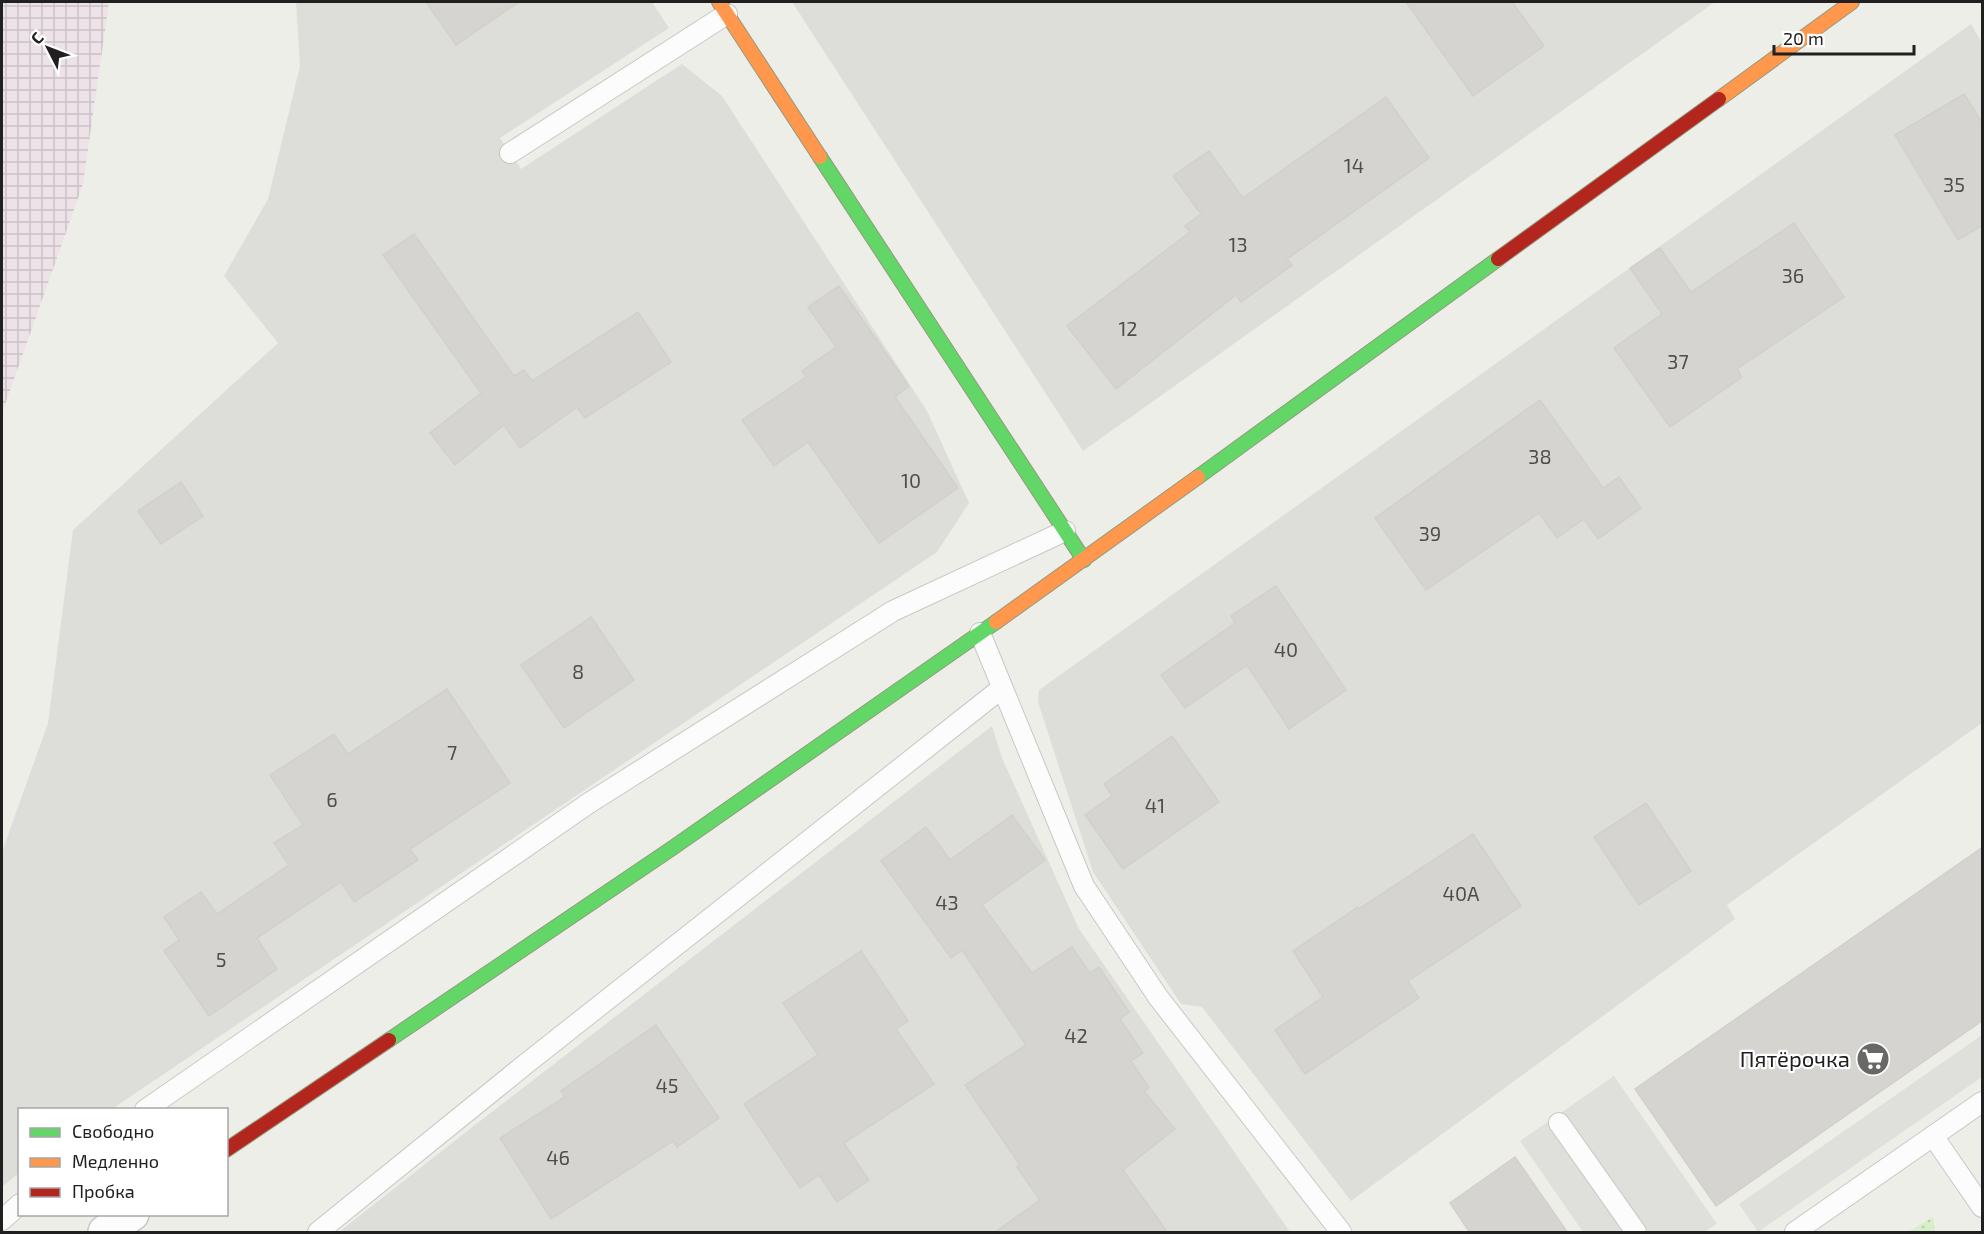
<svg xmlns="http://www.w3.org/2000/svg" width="1984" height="1234" font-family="'Exo 2',sans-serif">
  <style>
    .residential { fill: #ddddda }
    .industrial { fill: url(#industrial-grid) }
    .grass { fill: url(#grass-dots) }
    .parking { fill: #dfdfdc }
    .building { fill: #d5d4d0; stroke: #d2d0ca; stroke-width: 1.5 }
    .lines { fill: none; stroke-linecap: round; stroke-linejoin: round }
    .lane-casing { stroke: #c7c7c5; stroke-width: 22 }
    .street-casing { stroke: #c7c7c5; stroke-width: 36 }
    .fast-casing { stroke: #949a7f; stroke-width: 16 }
    .slow-casing { stroke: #949a7f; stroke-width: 16 }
    .jam-casing { stroke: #949a7f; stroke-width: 16 }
    .lane { stroke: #fcfcfc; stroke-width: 20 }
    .street { stroke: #fcfcfc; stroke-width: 33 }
    .fast { stroke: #63d668; stroke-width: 14 }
    .slow { stroke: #ff974d; stroke-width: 14 }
    .jam { stroke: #b3261e; stroke-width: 14 }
    .labels { text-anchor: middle; stroke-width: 4.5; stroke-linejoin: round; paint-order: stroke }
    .number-label { font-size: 20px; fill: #4d4d4c }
    .poi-label { font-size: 22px; fill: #202020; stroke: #fff; text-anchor: end }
  </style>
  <defs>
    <pattern id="industrial-grid" width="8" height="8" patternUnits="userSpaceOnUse" patternTransform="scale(1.5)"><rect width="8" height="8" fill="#ece2e7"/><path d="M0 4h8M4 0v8" fill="none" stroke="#cac2c6"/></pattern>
    <pattern id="grass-dots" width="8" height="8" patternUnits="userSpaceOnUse" patternTransform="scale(1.5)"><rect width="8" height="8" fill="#d6efc6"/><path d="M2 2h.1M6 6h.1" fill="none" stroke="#b7cdaa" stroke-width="1.8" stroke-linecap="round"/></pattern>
  </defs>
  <rect width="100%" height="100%" fill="#eeeee9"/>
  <!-- residential -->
  <g class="residential">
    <path d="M296,2H652L669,28L500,138L521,169L682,64L722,96L927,411L969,503L937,552L112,1109L20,1110L19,1173L2,1187V852L48,723L73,530L278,343L224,276L268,199L300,66Z"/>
    <path d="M792,2H1715L1083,451Z"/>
    <path d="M1971,24L1982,43V723L1727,905L1735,919L1351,1201L1202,1007L1181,1004L1093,872L1038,702L1039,690Z"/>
    <path d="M992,726L1002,758L1079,929L1290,1232H339L471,1128Z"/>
  </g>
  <!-- industrial -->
  <path class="industrial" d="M2,2H109L83,184L2,413Z"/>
  <!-- grass -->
  <path class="grass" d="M1933,1217L1935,1232H1908Z"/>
  <!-- parking -->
  <g class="parking">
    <path d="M1982,1035V1077L1758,1232L1739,1204Z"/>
    <path d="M1614,1076L1717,1224L1704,1232H1583L1520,1141Z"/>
  </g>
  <!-- building -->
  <g class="building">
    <path d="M426,2H519L456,45Z"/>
    <path d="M1406,2H1512L1544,46L1473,96Z"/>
    <path d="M1964,94L1983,124V225L1958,240L1895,135Z"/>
    <path d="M1386,97L1429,158L1287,259L1292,265L1241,302L1236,295L1116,389L1067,326L1190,232L1185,226L1201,214L1173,176L1209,151L1243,198Z"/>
    <path d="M1794,223L1844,297L1737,369L1742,377L1670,427L1614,348L1662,314L1630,268L1660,248L1691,292Z"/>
    <path d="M414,234L514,376L524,370L532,381L638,312L671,362L585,418L577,407L520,448L504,425L455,465L430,433L481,393L383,255Z"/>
    <path d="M839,286L909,386L895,397L958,488L879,543L808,442L774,466L742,420L806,377L802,371L836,347L808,307Z"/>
    <path d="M1540,400L1603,488L1619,477L1641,508L1598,539L1584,519L1557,538L1539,513L1426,590L1375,518Z"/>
    <path d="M181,482L203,516L161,544L138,511Z"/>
    <path d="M1276,586L1346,690L1289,729L1247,665L1185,708L1161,675L1235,623L1231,616Z"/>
    <path d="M591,617L634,680L564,728L521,665Z"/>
    <path d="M447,689L510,783L410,849L418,860L354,902L341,882L257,938L277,969L209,1016L164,951L179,940L164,917L201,892L217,914L289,865L274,843L303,825L270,775L334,734L348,754Z"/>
    <path d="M1172,736L1219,802L1123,869L1085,815L1112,796L1104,784Z"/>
    <path d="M1646,803L1691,871L1639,905L1594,837Z"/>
    <path d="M1012,815L1045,860L982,905L1032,973L1072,947L1090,973L1099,967L1129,1012L1120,1019L1143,1053L1131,1061L1149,1088L1144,1091L1175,1129L1123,1170L1168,1233H994L1040,1200L1017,1167L1020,1165L965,1085L1026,1045L962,950L951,958L881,861L926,827L950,860Z"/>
    <path d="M1473,834L1521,906L1408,981L1419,998L1305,1074L1275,1030L1323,997L1293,951L1358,907L1359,909Z"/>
    <path d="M1983,847V1020L1716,1206L1635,1089Z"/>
    <path d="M861,951L908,1021L896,1029L934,1084L844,1143L869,1180L837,1202L819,1175L800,1188L744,1104L818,1055L783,1003Z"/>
    <path d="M656,1025L719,1118L677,1147L673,1141L551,1219L500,1138L565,1097L561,1091Z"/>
    <path d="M1515,1157L1568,1233H1470L1450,1203Z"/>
  </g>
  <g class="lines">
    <!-- lane casing -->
    <g class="lane-casing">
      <g id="lane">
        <path d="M510,153L727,14"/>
        <path d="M980,633L1084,886L1158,997L1341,1232"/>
        <path d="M145,1110L589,803L893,611L1065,531"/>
        <path d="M1559,1123L1636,1232"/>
        <path d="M1933,1136L1982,1102"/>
        <path d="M2,1220L20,1204"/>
        <path d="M318,1232L527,1063L1002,688"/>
        <path d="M1795,1232L1933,1136L1982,1207"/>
      </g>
    </g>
    <!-- street casing -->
    <g class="street-casing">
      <path id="street" d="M105,1232L132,1214"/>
    </g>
    <!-- fast casing -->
    <g class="fast-casing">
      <g id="fast">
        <path d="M820,157L1084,560"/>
        <path d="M1198,477L1498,259"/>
        <path d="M389,1040L671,849L996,622"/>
      </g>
    </g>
    <!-- slow casing -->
    <g class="slow-casing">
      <g id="slow">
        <path d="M719,2L820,157"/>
        <path d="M1719,99L1852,2"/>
        <path d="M996,622L1198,477"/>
      </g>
    </g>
    <!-- jam casing -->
    <g class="jam-casing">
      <g id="jam">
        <path d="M1498,259L1719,99"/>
        <path d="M226,1150L389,1040"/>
      </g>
    </g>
    <!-- lane -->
    <use href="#lane" class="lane"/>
    <!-- street -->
    <use href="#street" class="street"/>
    <!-- fast -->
    <use href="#fast" class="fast"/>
    <!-- slow -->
    <use href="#slow" class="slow"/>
    <!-- jam -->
    <use href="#jam" class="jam"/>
  </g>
  <!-- icons -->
  <defs>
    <g id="supermarket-disc" transform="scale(1.725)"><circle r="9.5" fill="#686866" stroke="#fff"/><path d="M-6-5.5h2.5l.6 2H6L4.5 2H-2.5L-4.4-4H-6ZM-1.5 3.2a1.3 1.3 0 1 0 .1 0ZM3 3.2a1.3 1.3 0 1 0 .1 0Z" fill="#fff"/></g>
  </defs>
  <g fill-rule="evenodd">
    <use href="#supermarket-disc" x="1873" y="1059"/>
  </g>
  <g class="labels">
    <!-- number labels -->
    <g class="number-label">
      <text x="1354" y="173">14</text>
      <text x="1954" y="192">35</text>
      <text x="1238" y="252">13</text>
      <text x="1793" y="283">36</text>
      <text x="1128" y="336">12</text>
      <text x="1678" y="369">37</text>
      <text x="1540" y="464">38</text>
      <text x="911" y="488">10</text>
      <text x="1430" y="541">39</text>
      <text x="1286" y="657">40</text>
      <text x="578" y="679">8</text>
      <text x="452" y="760">7</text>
      <text x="332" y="807">6</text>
      <text x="1155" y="813">41</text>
      <text x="1461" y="901">40А</text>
      <text x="947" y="910">43</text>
      <text x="221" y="967">5</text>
      <text x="1076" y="1043">42</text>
      <text x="667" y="1093">45</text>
      <text x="558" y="1165">46</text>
    </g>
    <!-- poi labels -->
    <g class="poi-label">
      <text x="1850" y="1067">Пятёрочка</text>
    </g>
  </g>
  <!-- border -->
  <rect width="1984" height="1234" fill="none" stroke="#202020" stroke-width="6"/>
  <!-- legend -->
  <rect x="18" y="1108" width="210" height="108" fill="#ffffff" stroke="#a6a6a6" stroke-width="1.5"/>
  <rect x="30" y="1128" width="30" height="9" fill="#63d668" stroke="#a6a6a6" stroke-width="1.5"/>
  <text x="72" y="1138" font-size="18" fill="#202020">Свободно</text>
  <rect x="30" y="1158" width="30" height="9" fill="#ff974d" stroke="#a6a6a6" stroke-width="1.5"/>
  <text x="72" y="1168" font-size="18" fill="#202020">Медленно</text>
  <rect x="30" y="1188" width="30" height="9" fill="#b3261e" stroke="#a6a6a6" stroke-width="1.5"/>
  <text x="72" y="1198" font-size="18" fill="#202020">Пробка</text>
  <!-- north arrow -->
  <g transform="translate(48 48) rotate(312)" stroke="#ffffff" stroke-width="4.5" paint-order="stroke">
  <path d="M0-4.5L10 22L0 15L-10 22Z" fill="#202020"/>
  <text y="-9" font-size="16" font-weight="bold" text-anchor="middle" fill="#202020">С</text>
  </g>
  <!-- scale -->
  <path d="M1774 45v9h140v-9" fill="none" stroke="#202020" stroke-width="3"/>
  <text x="1783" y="45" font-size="18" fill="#202020" stroke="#ffffff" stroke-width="4.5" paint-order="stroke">20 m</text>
</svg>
